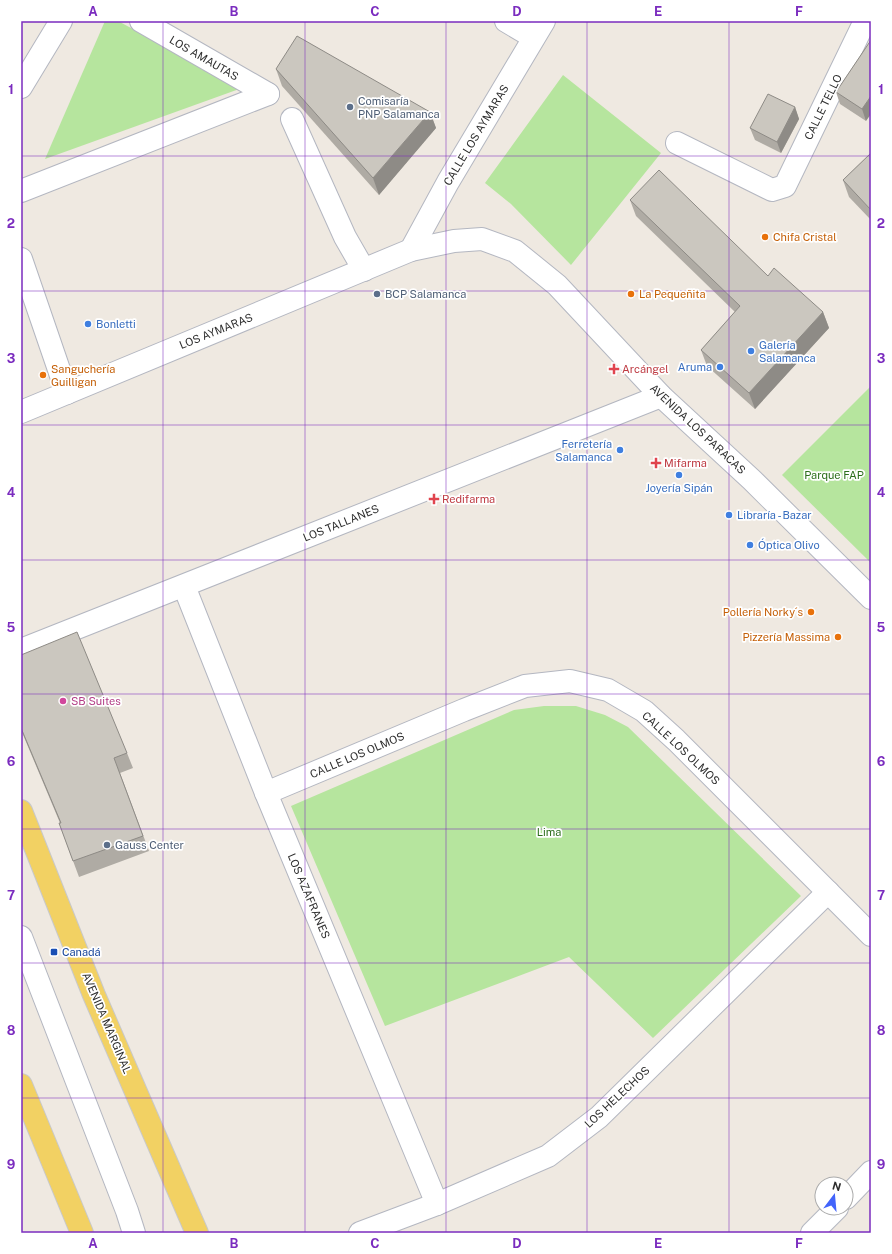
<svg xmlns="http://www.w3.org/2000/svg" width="892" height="1254" font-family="'Public Sans',sans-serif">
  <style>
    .green { fill: #b6e59e }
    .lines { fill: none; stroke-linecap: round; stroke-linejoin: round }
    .minor-casing { stroke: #b4b7c1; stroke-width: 24 }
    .major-casing { stroke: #c9c9c9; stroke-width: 24 }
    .minor { stroke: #fff; stroke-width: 22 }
    .major { stroke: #f2d163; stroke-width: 22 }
    .wall { fill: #afaba4 }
    .shaded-wall { fill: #8e8b86 }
    .building { fill: #cbc7bf; stroke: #8e8b86 }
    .grid { fill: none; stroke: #7b2cbf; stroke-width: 1; stroke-opacity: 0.55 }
    .service-dot { fill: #5c6f8a; stroke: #fff; stroke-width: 1.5 }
    .food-dot { fill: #e8710a; stroke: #fff; stroke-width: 1.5 }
    .shop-dot { fill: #3f7fe0; stroke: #fff; stroke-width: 1.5 }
    .health-dot { fill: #e0444e; stroke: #fff; stroke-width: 1.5 }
    .hotel-dot { fill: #d1479c; stroke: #fff; stroke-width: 1.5 }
    .transit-dot { fill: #1a4fb4; stroke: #fff; stroke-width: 1.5 }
    .labels { text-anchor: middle; stroke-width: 3.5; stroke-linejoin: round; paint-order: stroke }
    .street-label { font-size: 11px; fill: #2e2e2e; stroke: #fff }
    .service-label { font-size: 11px; fill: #4e5e75; stroke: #fff; text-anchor: start }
    .food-label { font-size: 11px; fill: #c56008; stroke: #fff; text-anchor: start }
    .shop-label { font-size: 11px; fill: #366cbe; stroke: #fff; text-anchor: start }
    .health-label { font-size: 11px; fill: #be3a42; stroke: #fff; text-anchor: start }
    .park-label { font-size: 11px; fill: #2c6e1b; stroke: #fff }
    .hotel-label { font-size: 11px; fill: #b23c85; stroke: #fff; text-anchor: start }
    .transit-label { font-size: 11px; fill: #164399; stroke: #fff; text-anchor: start }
    .neatline { fill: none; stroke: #7b2cbf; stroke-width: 1.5 }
    .grid-label { font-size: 13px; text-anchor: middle; font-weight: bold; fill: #7b2cbf }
  </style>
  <rect width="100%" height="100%" fill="#efe9e1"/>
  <!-- green -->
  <g class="green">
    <path d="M105,21H118L242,88L45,159Z"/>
    <path d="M563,75L661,153L571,265L511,204L485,183Z"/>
    <path d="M871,386V563L782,475Z"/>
    <path d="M544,706H576L605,715L628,727L801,896L653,1038L569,957L385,1026L291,806L514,710Z"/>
  </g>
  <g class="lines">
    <!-- minor casing -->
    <g class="minor-casing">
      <g id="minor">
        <path d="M141,21L268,94"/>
        <path d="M506,21L533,37"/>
        <path d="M21,87L61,21"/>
        <path d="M292,119L345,237L364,270"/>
        <path d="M677,143L772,190L785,186L864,23"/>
        <path d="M21,191L268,94"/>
        <path d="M411,250L448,182L544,21"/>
        <path d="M21,259L67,393"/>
        <path d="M21,412L411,250L454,241L482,239L515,251L557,285L661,396L752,480L871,598"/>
        <path d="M184,586L266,793L437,1204"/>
        <path d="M21,650L661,396"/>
        <path d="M266,793L464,710L525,686L570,681L608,690L644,711L676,740L871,935"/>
        <path d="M21,937L127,1211L134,1233"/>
        <path d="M846,1198L871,1172"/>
        <path d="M360,1233L437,1204L548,1156L599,1117L828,892"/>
        <path d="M812,1233L837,1208"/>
      </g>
    </g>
    <!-- major casing -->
    <g class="major-casing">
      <g id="major">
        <path d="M21,811L94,995L197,1233"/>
        <path d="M21,1085L82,1233"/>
      </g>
    </g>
    <!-- minor -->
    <use href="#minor" class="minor"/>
    <!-- major -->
    <use href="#major" class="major"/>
  </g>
  <!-- wall -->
  <g class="wall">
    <path d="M871,40L866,121L840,104L836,92Z"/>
    <path d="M276,69L430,112L436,128L379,195L282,86Z"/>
    <path d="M795,107L799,119L781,153L755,140L750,128Z"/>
    <path d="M871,153V220L849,197L843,180Z"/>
    <path d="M630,200L768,276L823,312L829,328L755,409L707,366L701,350L735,312L636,216Z"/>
    <path d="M21,655L127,753L133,768L120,773L149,851L79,877L59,823H60L21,730Z"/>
  </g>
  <!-- shaded-wall -->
  <g class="shaded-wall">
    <path d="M871,96V114L866,121L862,109Z"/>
    <path d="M795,107L799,119L781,153L777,142Z"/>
    <path d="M430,112L436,128L379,195L373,178Z"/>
    <path d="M823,312L829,328L755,409L749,393Z"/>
  </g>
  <!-- building -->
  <g class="building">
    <path d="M297,36L430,112L373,178L276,69Z"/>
    <path d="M871,40V96L862,109L836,92Z"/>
    <path d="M768,94L795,107L777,142L750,128Z"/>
    <path d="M871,153V210L843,180Z"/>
    <path d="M659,170L768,276L774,268L823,312L749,393L701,350L740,306L630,200Z"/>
    <path d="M77,632L127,753L114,758L143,836L73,861L59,823H61L21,728V655Z"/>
  </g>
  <!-- grid -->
  <path class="grid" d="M163,21V1233M305,21V1233M446,21V1233M587,21V1233M729,21V1233M21,156H871M21,291H871M21,425H871M21,560H871M21,694H871M21,829H871M21,963H871M21,1098H871"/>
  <!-- markers -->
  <g class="service-dot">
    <circle cx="350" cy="107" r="4"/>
    <circle cx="377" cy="294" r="4"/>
    <circle cx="107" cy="845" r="4"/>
  </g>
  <g class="food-dot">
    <circle cx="765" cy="237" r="4"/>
    <circle cx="631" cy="294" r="4"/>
    <circle cx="43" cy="375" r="4"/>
    <circle cx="811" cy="612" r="4"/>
    <circle cx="838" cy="637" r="4"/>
  </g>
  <g class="shop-dot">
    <circle cx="88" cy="324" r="4"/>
    <circle cx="751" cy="351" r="4"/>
    <circle cx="720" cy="367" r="4"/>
    <circle cx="620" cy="450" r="4"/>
    <circle cx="679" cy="475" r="4"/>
    <circle cx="729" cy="515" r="4"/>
    <circle cx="750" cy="545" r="4"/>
  </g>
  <g class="health-dot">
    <path d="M612 363h4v4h4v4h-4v4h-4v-4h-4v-4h4z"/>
    <path d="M654 457h4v4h4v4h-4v4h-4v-4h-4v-4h4z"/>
    <path d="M432 493h4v4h4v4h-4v4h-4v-4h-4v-4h4z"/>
  </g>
  <circle class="hotel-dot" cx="63" cy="701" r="4"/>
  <rect class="transit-dot" x="50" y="948" width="8" height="8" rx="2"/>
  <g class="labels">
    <!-- street labels -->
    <g class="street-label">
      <text transform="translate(204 58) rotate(30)" y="4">LOS AMAUTAS</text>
      <text transform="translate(823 107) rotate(-64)" y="4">CALLE TELLO</text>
      <text transform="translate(476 135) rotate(-59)" y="4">CALLE LOS AYMARAS</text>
      <text transform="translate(216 331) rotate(-22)" y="4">LOS AYMARAS</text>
      <text transform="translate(698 429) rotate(43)" y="4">AVENIDA LOS PARACAS</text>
      <text transform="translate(341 523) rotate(-22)" y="4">LOS TALLANES</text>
      <text transform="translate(681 748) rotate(43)" y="4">CALLE LOS OLMOS</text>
      <text transform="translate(357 755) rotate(-23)" y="4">CALLE LOS OLMOS</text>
      <text transform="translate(309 896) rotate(67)" y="4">LOS AZAFRANES</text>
      <text transform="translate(107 1023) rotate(67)" y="4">AVENIDA MARGINAL</text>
      <text transform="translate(617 1097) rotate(-43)" y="4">LOS HELECHOS</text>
    </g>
    <!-- service labels -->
    <g class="service-label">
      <text x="358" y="105">Comisaría<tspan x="358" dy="13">PNP Salamanca</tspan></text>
      <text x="385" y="298">BCP Salamanca</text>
      <text x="115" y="849">Gauss Center</text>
    </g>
    <!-- food labels -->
    <g class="food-label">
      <text x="773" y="241">Chifa Cristal</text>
      <text x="639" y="298">La Pequeñita</text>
      <text x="51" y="373">Sanguchería<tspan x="51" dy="13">Guilligan</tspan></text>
      <text x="803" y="616" text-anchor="end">Pollería Norky´s</text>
      <text x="830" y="641" text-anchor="end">Pizzería Massima</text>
    </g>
    <!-- shop labels -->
    <g class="shop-label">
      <text x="96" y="328">Bonletti</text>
      <text x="759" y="349">Galería<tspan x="759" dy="13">Salamanca</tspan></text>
      <text x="712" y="371" text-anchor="end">Aruma</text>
      <text x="612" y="448" text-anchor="end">Ferretería<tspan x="612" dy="13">Salamanca</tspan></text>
      <text x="679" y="492" text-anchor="middle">Joyería Sipán</text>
      <text x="737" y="519">Libraría - Bazar</text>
      <text x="758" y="549">Óptica Olivo</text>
    </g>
    <!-- health labels -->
    <g class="health-label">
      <text x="622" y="373">Arcángel</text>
      <text x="664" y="467">Mifarma</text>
      <text x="442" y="503">Redifarma</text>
    </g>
    <!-- park labels -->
    <g class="park-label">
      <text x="834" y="479">Parque FAP</text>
      <text x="549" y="836">Lima</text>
    </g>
    <!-- hotel labels -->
    <g class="hotel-label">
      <text x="71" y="705">SB Suites</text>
    </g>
    <!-- transit labels -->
    <g class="transit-label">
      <text x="62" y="956">Canadá</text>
    </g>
  </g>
  <!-- border -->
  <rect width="892" height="1254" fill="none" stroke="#ffffff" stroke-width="44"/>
  <!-- north arrow -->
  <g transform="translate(834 1196) rotate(16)"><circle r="19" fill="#ffffff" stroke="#ababab"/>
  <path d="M0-3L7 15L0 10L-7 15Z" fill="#4264fb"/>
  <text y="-6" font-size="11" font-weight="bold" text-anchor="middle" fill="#2e2e2e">N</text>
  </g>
  <rect x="22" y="22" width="848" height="1210" class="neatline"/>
  <g class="grid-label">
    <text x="93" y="16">A</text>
    <text x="234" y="16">B</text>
    <text x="375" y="16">C</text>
    <text x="517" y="16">D</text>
    <text x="658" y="16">E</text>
    <text x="799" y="16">F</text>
    <text x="11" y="94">1</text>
    <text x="881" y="94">1</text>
    <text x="11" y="228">2</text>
    <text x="881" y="228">2</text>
    <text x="11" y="363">3</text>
    <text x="881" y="363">3</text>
    <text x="11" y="497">4</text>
    <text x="881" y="497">4</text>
    <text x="11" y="632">5</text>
    <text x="881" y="632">5</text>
    <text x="11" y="766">6</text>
    <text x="881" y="766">6</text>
    <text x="11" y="900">7</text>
    <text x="881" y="900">7</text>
    <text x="11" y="1035">8</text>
    <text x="881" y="1035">8</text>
    <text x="11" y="1169">9</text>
    <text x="881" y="1169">9</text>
    <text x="93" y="1248">A</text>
    <text x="234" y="1248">B</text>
    <text x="375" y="1248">C</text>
    <text x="517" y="1248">D</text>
    <text x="658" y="1248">E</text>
    <text x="799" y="1248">F</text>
  </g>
</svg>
